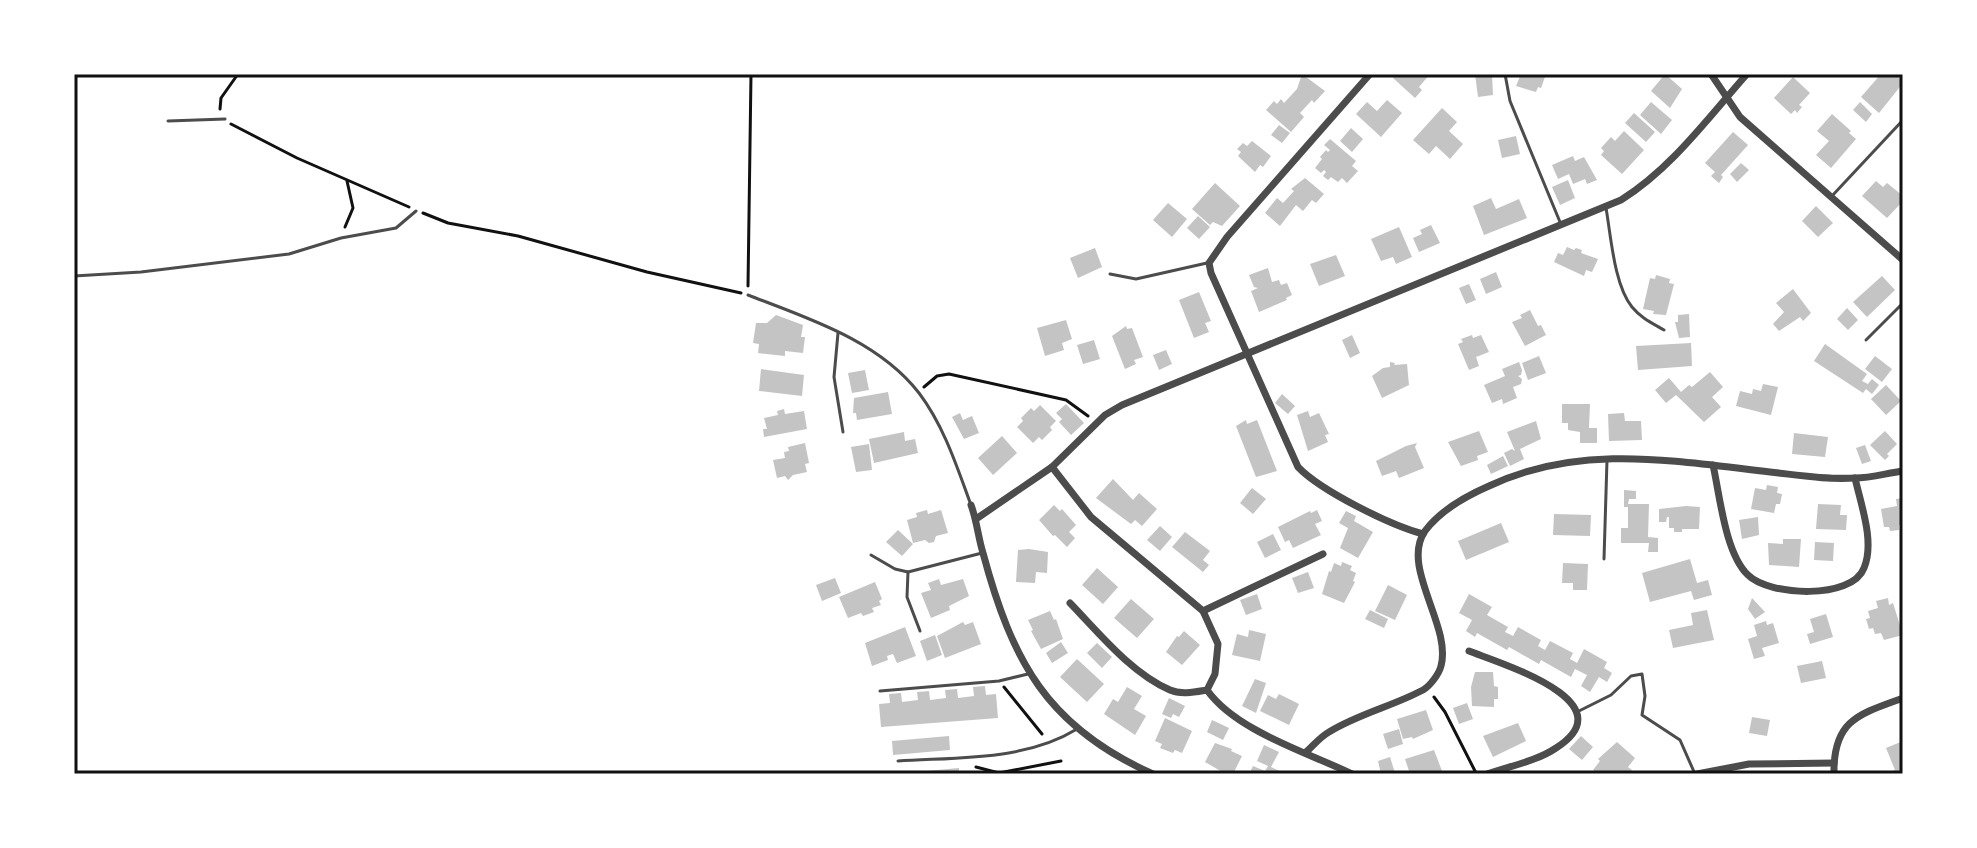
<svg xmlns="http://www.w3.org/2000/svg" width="1977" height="848" font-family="'PT Sans Narrow',sans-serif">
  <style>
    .building { fill: #c4c4c4 }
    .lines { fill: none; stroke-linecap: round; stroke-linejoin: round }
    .path { stroke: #111; stroke-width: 3 }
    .service { stroke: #4c4c4c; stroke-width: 3 }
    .minor { stroke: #4c4c4c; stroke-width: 7 }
    .neatline { fill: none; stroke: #111; stroke-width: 3 }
  </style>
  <rect width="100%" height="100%" fill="#fff"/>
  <!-- building -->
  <g class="building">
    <path d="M1302,74L1325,91L1314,103L1312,100L1300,113L1304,117L1291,132L1266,110L1274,101L1277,104L1281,99L1284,103L1297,89Z"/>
    <path d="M1394,74H1430L1419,87L1422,90L1415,98L1393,78Z"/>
    <path d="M1475,74H1492L1493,95L1478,97Z"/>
    <path d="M1521,74H1546L1541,88L1538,87L1536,92L1516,86Z"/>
    <path d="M1665,74L1682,89L1670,108L1651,91Z"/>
    <path d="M1881,74H1896L1903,83L1879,113L1861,97Z"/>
    <path d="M1793,77L1810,93L1799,105L1802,107L1797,113L1795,110L1791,114L1774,98Z"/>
    <path d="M1387,100L1402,113L1381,137L1356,114L1367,102L1377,111Z"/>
    <path d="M1651,102L1672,120L1661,134L1640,115Z"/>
    <path d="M1860,102L1872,114L1866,122L1853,110Z"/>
    <path d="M1442,108L1457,122L1449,131L1463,144L1450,159L1436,146L1429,154L1413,140Z"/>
    <path d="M1634,113L1655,132L1646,142L1625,123Z"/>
    <path d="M1832,114L1851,131L1849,133L1856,139L1831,168L1816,155L1829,141L1817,131Z"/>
    <path d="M1279,125L1290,133L1282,143L1271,135Z"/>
    <path d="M1351,128L1363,139L1352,152L1340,141Z"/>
    <path d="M1624,131L1644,150L1622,174L1601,155L1604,151L1601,148L1611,137L1615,141Z"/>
    <path d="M1733,132L1748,145L1721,175L1723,177L1719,183L1711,176L1715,172L1705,163Z"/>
    <path d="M1516,136L1520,154L1502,158L1498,140Z"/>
    <path d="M1330,139L1356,161L1352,166L1358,171L1347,183L1342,178L1338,182L1331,177L1328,180L1323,176L1326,172L1324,170L1321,173L1315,168L1322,159L1320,157L1326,150L1328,152L1330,150L1324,145Z"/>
    <path d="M1252,141L1271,156L1263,167L1260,165L1255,172L1238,156L1241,152L1237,149L1243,143L1247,146Z"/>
    <path d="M1573,156L1575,161L1584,157L1597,180L1587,184L1585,179L1573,184L1569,174L1558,179L1552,165Z"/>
    <path d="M1741,163L1749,170L1737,182L1730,174Z"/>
    <path d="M1305,178L1324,194L1316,203L1312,200L1303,211L1296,205L1280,226L1265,213L1277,198L1283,203L1294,191L1291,189Z"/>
    <path d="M1568,180L1575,198L1560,205L1552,187Z"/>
    <path d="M1876,181L1883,187L1887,183L1903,196V201L1887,218L1862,196Z"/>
    <path d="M1215,183L1240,206L1222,226L1213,222L1210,225L1192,209Z"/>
    <path d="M1491,198L1496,209L1519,199L1527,218L1484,235L1473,206Z"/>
    <path d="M1168,203L1187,219L1172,237L1153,220Z"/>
    <path d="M1816,206L1833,223L1818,237L1802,221Z"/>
    <path d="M1198,216L1210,227L1199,239L1187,228Z"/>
    <path d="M1431,225L1440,243L1419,252L1413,238L1422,234L1420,230Z"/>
    <path d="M1399,227L1412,257L1396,264L1393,257L1381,261L1371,239Z"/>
    <path d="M1567,247L1574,250L1576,248L1582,250L1581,253L1598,259L1592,272L1586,270L1584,276L1554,262L1558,253L1563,255Z"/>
    <path d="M1095,248L1102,267L1078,278L1070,258Z"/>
    <path d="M1336,255L1345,276L1319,286L1310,264Z"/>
    <path d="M1268,268L1272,282L1279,280L1281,285L1287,283L1292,295L1286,298L1287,300L1259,312L1251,291L1258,288L1254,287L1249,275Z"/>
    <path d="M1496,272L1502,287L1486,294L1480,279Z"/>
    <path d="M1656,275L1670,279L1669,283L1674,284L1666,315L1653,314L1654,311L1643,309L1650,278L1655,279Z"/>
    <path d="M1882,276L1895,290L1867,317L1853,302Z"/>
    <path d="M1469,284L1476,300L1466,304L1459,288Z"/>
    <path d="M1793,289L1811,313L1803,321L1800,317L1779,331L1773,324L1784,312L1776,303Z"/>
    <path d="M1199,292L1211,321L1205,323L1209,332L1194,338L1179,300Z"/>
    <path d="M1847,308L1858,320L1848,330L1837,319Z"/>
    <path d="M1530,310L1538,326L1541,325L1546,335L1525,346L1512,322L1522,318L1520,315Z"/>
    <path d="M1689,314L1690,337L1679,338L1675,322H1678V315Z"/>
    <path d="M776,315L803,325L801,337H805L803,353L785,351V356L758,353L759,344L753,343L756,323H767Z"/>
    <path d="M1066,320L1072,339L1062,343L1064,350L1045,356L1037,328Z"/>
    <path d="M1126,326L1127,329L1132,328L1143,357L1134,360L1136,364L1125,369L1112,336Z"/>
    <path d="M1352,335L1360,353L1350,358L1342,340Z"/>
    <path d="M1472,335L1473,338L1481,335L1489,352L1476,357L1479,366L1469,370L1458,344L1463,342L1461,339Z"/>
    <path d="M1094,340L1100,359L1083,364L1077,345Z"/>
    <path d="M1691,343L1692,366L1638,370L1636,346Z"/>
    <path d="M1825,344L1867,374L1862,381L1868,384L1872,379L1879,385L1872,394L1866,389L1863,393L1814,361Z"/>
    <path d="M1166,350L1172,364L1159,370L1153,355Z"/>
    <path d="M1539,356L1546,373L1528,380L1522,363Z"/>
    <path d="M1875,356L1892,369L1882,382L1865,369Z"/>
    <path d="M1390,362L1395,363L1394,365L1407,364L1409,385L1382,398L1372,376L1383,368L1390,367Z"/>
    <path d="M1519,362L1522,370L1521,375L1518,376L1522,379L1521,384L1513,387L1517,398L1503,404L1502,399L1492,403L1484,385L1505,376L1502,369Z"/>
    <path d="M761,369L804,375L802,396L759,391Z"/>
    <path d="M865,370L869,390L852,393L848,373Z"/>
    <path d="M1710,372L1723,387L1712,397L1721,407L1704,422L1676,395L1666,403L1655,390L1669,378L1681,392L1689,385L1692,387Z"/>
    <path d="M1763,384L1778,387L1771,415L1736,406L1740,391L1752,394L1753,389L1761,391Z"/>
    <path d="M1886,385L1901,401L1886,415L1871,399Z"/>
    <path d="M888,392L892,414L857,420L856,413H853L854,398Z"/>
    <path d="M1282,394L1295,406L1288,414L1275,403Z"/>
    <path d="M1066,404L1084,423L1071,435L1059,422L1062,419L1056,413Z"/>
    <path d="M1562,404H1590L1589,428H1597V443H1580V432L1568,430V423H1562Z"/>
    <path d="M1040,405L1056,421L1050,427L1052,430L1042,440L1039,437L1033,443L1017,427L1023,421L1021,418L1031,408L1034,411Z"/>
    <path d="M784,409L785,414L804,411L807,429L764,437L763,429H767L764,418L778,415L777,411Z"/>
    <path d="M1308,411L1310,417L1319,413L1329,434L1325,435L1328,442L1308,451L1297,415Z"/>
    <path d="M960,413L963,420L972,416L979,433L964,439L952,417Z"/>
    <path d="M1624,413L1625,421H1641L1642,440L1609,441L1608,414Z"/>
    <path d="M1246,420L1247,424L1257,420L1277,471L1256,477L1236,426Z"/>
    <path d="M1536,421L1541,439L1520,449L1524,459L1510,466L1504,453L1512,449L1515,451L1507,432Z"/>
    <path d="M1479,431L1488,452L1477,456L1478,460L1461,466L1448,442Z"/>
    <path d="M1885,431L1897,444L1887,454L1889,456L1885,460L1870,445Z"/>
    <path d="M904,432L905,441L915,439L918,453L874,463L869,439Z"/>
    <path d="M1794,433L1828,437L1825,457L1792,454Z"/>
    <path d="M1002,436L1017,453L993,475L978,458Z"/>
    <path d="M805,443L809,463L805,464L807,472L793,475L788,480L785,476L777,478L773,460L785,458L784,452L789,451L788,447Z"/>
    <path d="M1417,443L1415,447L1424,468L1399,478L1396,471L1382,476L1376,461L1406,446Z"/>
    <path d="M869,444L872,470L856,472L851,447Z"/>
    <path d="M1865,445L1871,461L1862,464L1856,448Z"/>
    <path d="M1503,456L1508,466L1491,474L1487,465Z"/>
    <path d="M1113,479L1133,500L1139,493L1157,509L1142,526L1135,520L1131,524L1096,498Z"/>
    <path d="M1767,485L1778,487L1777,493L1782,494L1780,504H1776L1774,513L1751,509L1755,488L1766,490Z"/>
    <path d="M1252,488L1266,499L1253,514L1240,503Z"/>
    <path d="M1624,490L1636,491V499H1629L1628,504H1649L1648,537L1658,538V552H1648L1649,543H1621V528H1628V507H1624Z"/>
    <path d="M1903,498V525H1899V530L1890,531L1889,527H1884L1881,509L1897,506L1896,499Z"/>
    <path d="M1818,504L1841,505L1840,515H1847L1846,530L1816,529Z"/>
    <path d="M1054,505L1060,511L1062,509L1076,525L1069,532L1075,538L1067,547L1055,535L1053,536L1039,520Z"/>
    <path d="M1686,506L1700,507L1699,529H1682V532H1674V528H1669V517H1667L1666,522H1659V509Z"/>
    <path d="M927,510L928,514L941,510L948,533L936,536L934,542L929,543L925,540L913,543L907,520L917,517L916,513Z"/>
    <path d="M1317,510L1322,521L1315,524L1321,535L1293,548L1289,540L1285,542L1278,527L1310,511L1311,513Z"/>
    <path d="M1346,511L1356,516L1354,521L1373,532L1358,558L1340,548L1348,528L1339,523Z"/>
    <path d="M1554,514L1591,515L1590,536L1553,535Z"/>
    <path d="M1758,517L1759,535L1742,539L1739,520Z"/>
    <path d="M1501,523L1509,542L1466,560L1458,541Z"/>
    <path d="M1160,526L1172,537L1160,551L1147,540Z"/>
    <path d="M898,530L913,544L902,556L886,542Z"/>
    <path d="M1185,532L1210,551L1203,560L1209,565L1203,572L1172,547Z"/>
    <path d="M1273,534L1281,550L1265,558L1257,542Z"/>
    <path d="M1783,539H1801L1799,567L1769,565L1768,543L1783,544Z"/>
    <path d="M1815,542L1834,543L1833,561L1814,560Z"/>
    <path d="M1029,549L1048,552L1047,573L1036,572L1035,583L1016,582L1018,550Z"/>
    <path d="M1690,559L1697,583L1708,580L1712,595L1694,600L1691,591L1650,602L1642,573Z"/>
    <path d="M1342,562L1352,566L1350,570L1356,573L1353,581L1355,582L1344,603L1322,594L1329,571L1331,572L1334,563L1341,566Z"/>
    <path d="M1563,563L1588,564L1587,590H1573V583H1562Z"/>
    <path d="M1097,568L1118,587L1103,604L1082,585Z"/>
    <path d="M1308,572L1314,588L1298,593L1292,578Z"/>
    <path d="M835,578L841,593L822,601L816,585Z"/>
    <path d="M939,579L941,585L963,579L969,596L949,606L950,610L931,618L921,593L931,590L928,583Z"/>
    <path d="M875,582L882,599L879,601L881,605L872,608L874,612L863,616L861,613L848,618L839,597Z"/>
    <path d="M1388,585L1407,595L1395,620L1375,611Z"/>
    <path d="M1257,594L1262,609L1246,615L1240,600Z"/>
    <path d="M1469,594L1492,607L1487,615L1508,627L1505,632L1513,636L1518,627L1541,640L1538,646L1545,650L1550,641L1573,653L1570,659L1577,663L1584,649L1607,662L1604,668L1612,673L1607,682L1599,677L1590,692L1581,686L1587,675L1575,669L1571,677L1541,660L1539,664L1509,647L1507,650L1477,633L1475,637L1466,631L1472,620L1459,613Z"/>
    <path d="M1752,598L1765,612L1755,619L1748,609Z"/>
    <path d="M1888,598L1889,605L1893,603L1903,635L1884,640L1881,633L1875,634L1873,628L1869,629L1866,619L1870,618L1868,611L1878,608L1876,601Z"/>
    <path d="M1131,599L1154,619L1137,638L1114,618Z"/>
    <path d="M1370,610L1388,619L1384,628L1365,619Z"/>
    <path d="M1707,610L1714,640L1673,648L1669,630L1693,625L1691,613Z"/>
    <path d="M1050,611L1054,620L1056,619L1063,639L1041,649L1031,631L1033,630L1028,620Z"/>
    <path d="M1826,614L1833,637L1810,644L1807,634L1814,632L1810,619Z"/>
    <path d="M1766,621L1767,625L1773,623L1779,643L1762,648L1765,656L1754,659L1748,639L1757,636L1754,625Z"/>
    <path d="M963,622L965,625L973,622L981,644L945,658L937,636Z"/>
    <path d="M905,627L916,656L897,663L893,654L887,656L888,660L872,666L865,643Z"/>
    <path d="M1249,630L1266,634L1260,661L1232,655L1237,634L1248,637Z"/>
    <path d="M1184,631L1200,645L1182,665L1166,652L1177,636L1179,637Z"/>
    <path d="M935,635L942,655L927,661L920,641Z"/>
    <path d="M1061,642L1068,653L1052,663L1046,653Z"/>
    <path d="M1097,643L1112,657L1102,668L1087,653Z"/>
    <path d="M1077,659L1104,684L1087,702L1060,677Z"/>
    <path d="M1822,661L1826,678L1801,683L1797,666Z"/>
    <path d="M1475,672H1493L1494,686L1498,687V699H1494V707L1472,706L1471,687Z"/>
    <path d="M1255,679L1266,683L1256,713L1242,706Z"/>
    <path d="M985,686L986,695L996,694L998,718L881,727L879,704L890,703L889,694L901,693L902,702L918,700L917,692L929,691L930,700L946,698L945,690L957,689L958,698L974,696L973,687Z"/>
    <path d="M1127,687L1142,696L1134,709L1146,716L1135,735L1104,714L1113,699L1118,702Z"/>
    <path d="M1279,694L1299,704L1289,725L1260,711L1268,695L1276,699Z"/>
    <path d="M1169,698L1185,706L1179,717L1173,714L1171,718L1162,714Z"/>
    <path d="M1467,703L1473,719L1459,724L1453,708Z"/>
    <path d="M1426,710L1433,730L1413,739L1412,737L1403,739L1397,719Z"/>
    <path d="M1752,717L1770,720L1767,736L1749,733Z"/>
    <path d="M1165,718L1192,731L1182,753L1175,750L1173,753L1160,748L1162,744L1155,741Z"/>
    <path d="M1212,720L1229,728L1223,740L1207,732Z"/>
    <path d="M1518,723L1526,741L1493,757L1483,736Z"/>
    <path d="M1399,729L1403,744L1388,749L1383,734Z"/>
    <path d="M949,736L950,750L893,755L892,741Z"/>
    <path d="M1581,736L1593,747L1582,760L1569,749Z"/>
    <path d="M1903,741V774H1884L1895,770L1886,748Z"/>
    <path d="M1617,742L1635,758L1628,767L1632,770L1629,774H1598L1593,770L1600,761L1598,759Z"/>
    <path d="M1215,743L1232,749L1231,751L1242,756L1233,774L1224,773L1205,762Z"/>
    <path d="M1264,745L1279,752L1271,767L1286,774H1249L1253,766L1265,771L1268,766L1257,761Z"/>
    <path d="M1434,750L1442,771L1431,774H1410L1405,759Z"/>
    <path d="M1390,757L1395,773L1381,774L1378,761Z"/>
    <path d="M959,768V774H916V772Z"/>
  </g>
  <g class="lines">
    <!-- path -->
    <g class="path">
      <path d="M220,109L221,98L238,74"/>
      <path d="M231,124L297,158L409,207"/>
      <path d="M423,213L448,223L518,236L647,272L741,293"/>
      <path d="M345,227L353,208L347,181"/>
      <path d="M748,286L751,74"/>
      <path d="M924,387L937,376L949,374L1066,400L1088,416"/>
      <path d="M1004,687L1042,734"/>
      <path d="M1434,697L1445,712L1475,771"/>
      <path d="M976,767L999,773L1061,761"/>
    </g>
    <!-- service -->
    <g class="service">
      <path d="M1505,74L1510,101L1560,222"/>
      <path d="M168,121L225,119"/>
      <path d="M1831,197L1903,120"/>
      <path d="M1606,208C1611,236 1614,285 1632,307C1641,318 1652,323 1664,330"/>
      <path d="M1110,274L1136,279L1207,263"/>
      <path d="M74,276L141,272L289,254L341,238L396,228L416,211"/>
      <path d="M748,295C807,318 878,340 919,393C944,426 957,467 971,505"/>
      <path d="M838,333L834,377L843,432"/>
      <path d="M1866,340L1903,303"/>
      <path d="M871,555L895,569L908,572L982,553"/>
      <path d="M1604,559L1607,460"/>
      <path d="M908,572L907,597L920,631"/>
      <path d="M880,691L999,681L1028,674"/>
      <path d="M1579,711L1611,695L1631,676L1642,674L1645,696L1642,715L1680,740L1695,774"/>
      <path d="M898,761C957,757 1025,761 1077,729"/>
    </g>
    <!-- minor -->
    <g class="minor">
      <path d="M1370,74L1227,237L1209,263L1211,273L1298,467C1321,491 1390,525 1423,534"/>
      <path d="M1711,74L1740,117L1903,260"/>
      <path d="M1713,465C1720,496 1725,553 1748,575C1769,596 1852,600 1864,568C1875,542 1861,505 1855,478"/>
      <path d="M1052,467L1091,517L1203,611L1218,644L1215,674L1207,690C1195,692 1181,695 1170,690C1131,673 1099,633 1070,603"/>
      <path d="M971,505C977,521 978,537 983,553C1012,661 1047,727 1153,774"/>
      <path d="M976,519L1052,467L1105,415L1122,405L1621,200C1671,169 1708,118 1747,74"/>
      <path d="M1203,611L1323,554"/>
      <path d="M1469,651C1502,664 1628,702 1556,748C1537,761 1510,766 1487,774"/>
      <path d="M1207,690C1236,731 1307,752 1352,774"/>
      <path d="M1306,752C1313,746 1320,737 1329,732C1358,714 1393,706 1423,690C1430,686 1439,674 1441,666C1452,626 1400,567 1425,531C1440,511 1466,496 1489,486C1580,443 1674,461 1770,472C1798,475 1827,480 1855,478C1871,478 1887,473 1903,471"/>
      <path d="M1697,774L1749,764L1834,763"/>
      <path d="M1834,774C1833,720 1859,714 1903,698"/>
    </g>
  </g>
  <!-- border -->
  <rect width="1977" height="848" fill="none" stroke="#ffffff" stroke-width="152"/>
  <rect x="76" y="76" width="1825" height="696" class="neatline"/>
</svg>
